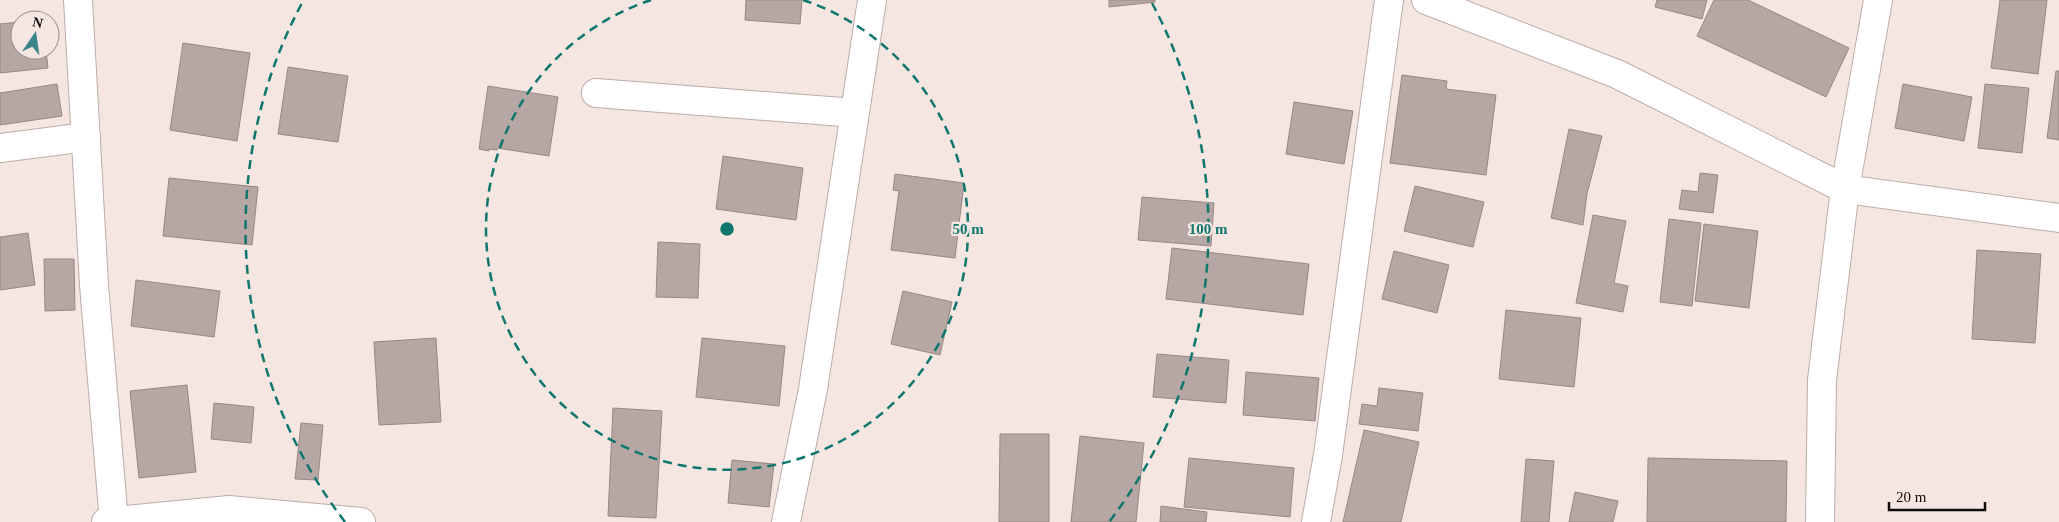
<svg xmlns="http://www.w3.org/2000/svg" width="2059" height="522" font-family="Georgia,serif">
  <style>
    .building { fill: #b7a7a4; stroke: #978885 }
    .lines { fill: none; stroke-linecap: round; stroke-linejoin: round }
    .minor-casing { stroke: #bcaca8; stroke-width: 30 }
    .minor { stroke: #fff; stroke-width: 28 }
    .ring { fill: none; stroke: #0f766e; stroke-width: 2.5; stroke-dasharray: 9 6 }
    .centre { fill: #0f766e; stroke: #f6e6e2; stroke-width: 2.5 }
    .ring-label { font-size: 15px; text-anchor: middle; font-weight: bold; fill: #0f766e; stroke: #f6e6e2; stroke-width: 4.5; stroke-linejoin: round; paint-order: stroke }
  </style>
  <rect width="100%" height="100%" fill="#f6e6e2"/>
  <!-- building -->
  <g class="building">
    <path d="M746,0H802L800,24L745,20Z"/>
    <path d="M1109,0H1155V2L1109,7Z"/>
    <path d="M1657,0H1707L1702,19L1655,7Z"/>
    <path d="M1714,0H1748L1849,48L1826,97L1697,36Z"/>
    <path d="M2000,0H2047L2038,74L1991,68Z"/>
    <path d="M20,22V50H46L48,68L0,73V24Z"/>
    <path d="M183,43L250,53L237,141L170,130Z"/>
    <path d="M288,67L348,76L338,142L278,134Z"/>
    <path d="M2056,71H2059V140L2047,138Z"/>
    <path d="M1402,75L1447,81L1446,89L1496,95L1486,175L1390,163Z"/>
    <path d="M57,84L62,116L0,125V93Z"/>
    <path d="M1903,84L1972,97L1964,141L1895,128Z"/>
    <path d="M1985,84L2029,88L2022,153L1978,148Z"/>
    <path d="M488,86L558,97L549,156L497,148V150L489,149V151L479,149Z"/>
    <path d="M1294,102L1353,111L1344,164L1286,154Z"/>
    <path d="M1569,129L1602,136L1587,194L1583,225L1551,218Z"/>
    <path d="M723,156L803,168L796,220L716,209Z"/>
    <path d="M1700,173L1718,175L1713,213L1679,209L1682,190L1698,192Z"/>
    <path d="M895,174L964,183L955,258L891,250L899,191L893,190Z"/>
    <path d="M169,178L258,187L252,245L163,236Z"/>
    <path d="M1415,186L1484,202L1473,247L1404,231Z"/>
    <path d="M1142,197L1214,203L1211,246L1138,240Z"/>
    <path d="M1593,215L1626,221L1614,283L1628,286L1623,312L1576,303Z"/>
    <path d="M1669,219L1701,223L1692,306L1660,302Z"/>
    <path d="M1704,224L1758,231L1749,308L1695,301Z"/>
    <path d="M28,233L35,285L0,290V237Z"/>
    <path d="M658,242L700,244L698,298L656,297Z"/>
    <path d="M1172,248L1309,264L1303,315L1166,299Z"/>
    <path d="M1977,250L2041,254L2035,343L1972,339Z"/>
    <path d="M1394,251L1449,265L1437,313L1382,299Z"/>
    <path d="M44,259H74L75,310L45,311Z"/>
    <path d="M136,280L220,291L214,337L131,326Z"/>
    <path d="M903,291L952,302L940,355L891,344Z"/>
    <path d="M1506,310L1581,318L1574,387L1499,379Z"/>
    <path d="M436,338L441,422L379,425L374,342Z"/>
    <path d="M702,338L785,346L779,406L696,397Z"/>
    <path d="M1157,354L1229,360L1226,403L1153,397Z"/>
    <path d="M1246,372L1319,378L1315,421L1243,415Z"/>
    <path d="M187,385L196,472L139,478L130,391Z"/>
    <path d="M1379,388L1423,393L1418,431L1359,424L1362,404L1377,406Z"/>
    <path d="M214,403L254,407L251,443L211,439Z"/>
    <path d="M613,408L662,411L656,518L608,516Z"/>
    <path d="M301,423L323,425L318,480L295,479Z"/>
    <path d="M1364,430L1419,442L1401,522H1343Z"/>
    <path d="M1000,434H1049V522H999Z"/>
    <path d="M1080,436L1144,443L1136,522H1071Z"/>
    <path d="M1189,458L1294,468L1290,517L1184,507Z"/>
    <path d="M1648,458L1787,461L1786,522H1647Z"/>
    <path d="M1526,459L1554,461L1549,522H1521Z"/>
    <path d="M732,460L774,464L769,507L728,503Z"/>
    <path d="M1575,492L1618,501L1613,522H1569Z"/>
    <path d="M1161,506L1207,512L1206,522H1160Z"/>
  </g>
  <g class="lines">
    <!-- minor casing -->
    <g class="minor-casing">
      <g id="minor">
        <path d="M78,0L94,285L114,522"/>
        <path d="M1426,0L1617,74L1845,189L2059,218"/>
        <path d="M596,93L855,113"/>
        <path d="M0,148L86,137"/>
        <path d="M106,522L229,510L361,522"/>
        <path d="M786,522L813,389L872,0"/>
        <path d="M1316,522L1328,455L1389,0"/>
        <path d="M1820,522L1822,380L1845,189L1878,0"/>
      </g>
    </g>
    <!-- minor -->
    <use href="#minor" class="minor"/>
  </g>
  <!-- distance rings -->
  <g class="ring">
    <path d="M803 0A241 241 0 1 1 651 0"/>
    <path d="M345 522A481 481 0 0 1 302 3M1152 3A481 481 0 0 1 1109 522"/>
  </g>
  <circle cx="727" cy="229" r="8" class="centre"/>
  <g class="ring-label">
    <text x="968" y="234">50 m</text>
    <text x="1208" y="234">100 m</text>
  </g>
  <!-- north arrow -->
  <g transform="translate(35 35) rotate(13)"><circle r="24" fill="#f6e6e2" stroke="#9a8e8c"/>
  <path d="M0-4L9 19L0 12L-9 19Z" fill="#3d858a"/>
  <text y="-8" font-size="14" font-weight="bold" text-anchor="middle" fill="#100b0a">N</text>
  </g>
  <!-- scale -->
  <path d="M1889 502v8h96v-8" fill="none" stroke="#100b0a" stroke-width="2.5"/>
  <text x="1896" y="502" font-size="15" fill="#100b0a" stroke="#f6e6e2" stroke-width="4" paint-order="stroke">20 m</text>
</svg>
